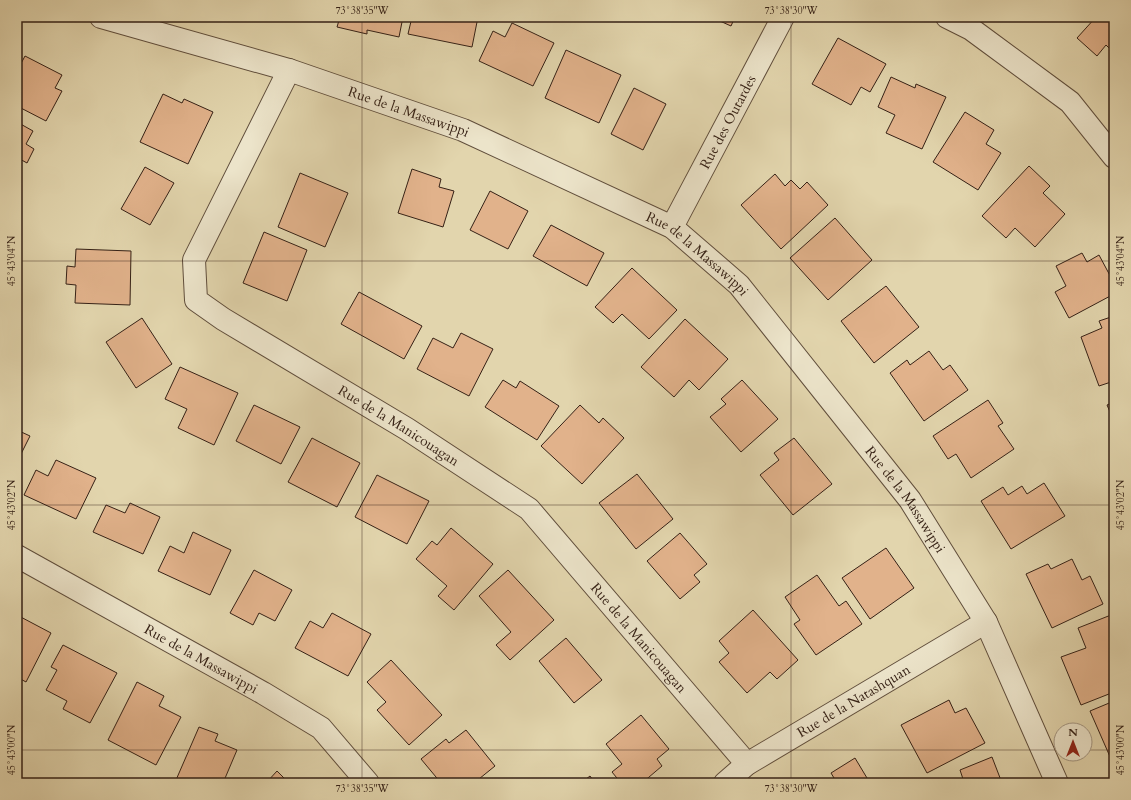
<svg xmlns="http://www.w3.org/2000/svg" width="1131" height="800" font-family="Cardo,serif">
  <style>
    .building { fill: #e1b28b; stroke: #352116 }
    .lines { fill: none; stroke-linecap: round; stroke-linejoin: round }
    .minor-casing { stroke: #604e3c; stroke-width: 24 }
    .minor { stroke: #ece4ca; stroke-width: 22 }
    .ticks { fill: none; stroke: #352116; stroke-width: 1; stroke-opacity: 0.45 }
    .labels { text-anchor: middle; stroke-width: 3; stroke-linejoin: round; paint-order: stroke }
    .street-label { font-size: 14px; fill: #352116; stroke: #ece4ca }
    .neatline { fill: none; stroke: #352116; stroke-width: 1.5 }
    .ticks-label { font-size: 10px; text-anchor: middle; fill: #352116 }
  </style>
  <rect width="100%" height="100%" fill="#e2d5ad"/>
  <filter id="stains"><feTurbulence type="fractalNoise" baseFrequency=".005" numOctaves="4"/><feColorMatrix values="0 0 0 0 .2 0 0 0 0 .09 0 0 0 0 .02 0 0 0 .5 -.17"/></filter>
  <radialGradient id="worn" r=".72"><stop offset=".6" stop-color="#630" stop-opacity="0"/><stop offset="1" stop-color="#630" stop-opacity=".3"/></radialGradient>
  <!-- building -->
  <g class="building">
    <path d="M309,17H327L326,21Z"/>
    <path d="M340,17H403L399,37L367,30V34L337,27Z"/>
    <path d="M412,17H478L472,47L408,34Z"/>
    <path d="M711,17H735L731,26Z"/>
    <path d="M1096,17H1114V53L1106,45L1097,56L1077,38Z"/>
    <path d="M512,23L554,43L533,86L479,61L493,31L505,37Z"/>
    <path d="M838,38L886,64L870,92L861,87L851,105L812,84Z"/>
    <path d="M566,50L621,75L599,123L545,98Z"/>
    <path d="M25,56L62,75L55,88L62,91L46,121L17,106V71Z"/>
    <path d="M891,77L915,88L916,84L946,97L922,149L886,133L895,115L878,107Z"/>
    <path d="M634,88L666,104L643,150L611,134Z"/>
    <path d="M163,94L182,103L184,99L213,112L188,164L140,142Z"/>
    <path d="M965,112L994,130L986,144L1001,153L978,190L933,162Z"/>
    <path d="M17,122L33,131L26,144L34,149L27,163L18,158L17,160Z"/>
    <path d="M1029,166L1050,186L1043,193L1065,214L1035,247L1015,228L1006,238L982,216Z"/>
    <path d="M145,167L174,183L150,225L121,209Z"/>
    <path d="M412,169L441,179L439,187L454,191L443,227L398,213Z"/>
    <path d="M300,173L348,193L325,247L278,227Z"/>
    <path d="M775,174L785,186L791,180L800,189L807,182L828,205L781,249L741,205Z"/>
    <path d="M490,191L528,211L508,249L470,230Z"/>
    <path d="M835,218L872,260L828,300L790,258Z"/>
    <path d="M551,225L604,253L587,286L533,256Z"/>
    <path d="M264,232L307,250L287,301L243,283Z"/>
    <path d="M76,249L131,251L130,305L75,303L76,285L66,284L67,266L75,267Z"/>
    <path d="M1082,253L1087,262L1099,255L1114,283V294L1069,318L1055,292L1066,286L1056,266Z"/>
    <path d="M632,268L677,310L649,339L622,314L613,323L595,307Z"/>
    <path d="M886,286L919,327L874,363L841,321Z"/>
    <path d="M359,292L422,326L404,359L341,324Z"/>
    <path d="M1114,316V381L1099,386L1081,337L1102,328L1099,321Z"/>
    <path d="M142,318L172,364L136,388L106,342Z"/>
    <path d="M685,319L728,359L699,390L689,380L674,397L641,367Z"/>
    <path d="M461,333L493,349L469,396L417,369L433,338L453,348Z"/>
    <path d="M929,351L943,370L950,365L968,390L924,421L890,373L907,360L910,365Z"/>
    <path d="M180,367L238,393L214,445L178,428L187,409L165,399Z"/>
    <path d="M503,380L516,388L520,381L559,406L537,440L485,407Z"/>
    <path d="M742,380L778,419L741,452L710,417L726,404L721,399Z"/>
    <path d="M988,400L1003,423L998,426L1014,449L971,478L956,454L948,459L933,436Z"/>
    <path d="M1114,402V421L1107,405Z"/>
    <path d="M254,405L300,427L281,464L236,441Z"/>
    <path d="M580,405L599,423L603,418L624,438L582,484L541,446Z"/>
    <path d="M17,430L30,436L17,462Z"/>
    <path d="M312,438L360,463L337,507L288,482Z"/>
    <path d="M794,438L832,484L793,515L760,475L779,460L774,453Z"/>
    <path d="M56,460L96,478L76,519L24,495L36,470L48,476Z"/>
    <path d="M637,474L673,519L636,549L599,503Z"/>
    <path d="M377,475L429,501L407,544L355,517Z"/>
    <path d="M1044,483L1065,516L1011,549L981,501L1003,487L1008,495L1022,486L1027,494Z"/>
    <path d="M130,503L160,517L143,554L93,532L106,505L125,513Z"/>
    <path d="M451,528L493,564L454,610L438,596L447,586L416,559L432,541L437,545Z"/>
    <path d="M193,532L231,550L210,595L158,571L170,546L184,553Z"/>
    <path d="M680,533L707,564L694,575L700,582L680,599L647,561Z"/>
    <path d="M886,548L914,588L870,619L842,578Z"/>
    <path d="M1072,559L1082,580L1090,576L1103,604L1052,628L1026,574L1048,564L1051,569Z"/>
    <path d="M254,570L292,590L275,621L259,613L253,625L230,613Z"/>
    <path d="M508,570L554,620L510,660L496,645L511,632L479,596Z"/>
    <path d="M817,575L839,606L846,601L862,624L816,655L794,624L800,620L785,597Z"/>
    <path d="M753,610L798,660L777,679L770,672L747,693L719,662L729,653L719,641Z"/>
    <path d="M332,613L371,634L348,676L295,648L310,621L323,628Z"/>
    <path d="M17,615L51,633L26,682L17,677Z"/>
    <path d="M1111,615L1114,621V640H1113L1114,644V692L1081,705L1061,657L1086,648L1078,628Z"/>
    <path d="M566,638L602,680L574,703L539,661Z"/>
    <path d="M63,645L117,673L90,723L63,709L67,701L46,690L57,670L51,667Z"/>
    <path d="M391,660L442,715L409,745L377,710L386,702L367,682Z"/>
    <path d="M137,682L164,696L159,706L181,717L156,765L108,740Z"/>
    <path d="M949,700L955,713L966,708L985,743L927,773L901,725Z"/>
    <path d="M1114,701V757L1111,759L1090,711Z"/>
    <path d="M641,715L669,749L657,759L662,766L642,783H621L612,772L622,764L606,744Z"/>
    <path d="M199,727L218,734L215,741L237,750L223,783H210L203,780L201,783H184L176,780Z"/>
    <path d="M466,730L495,766L474,783H441L421,759L446,739L449,743Z"/>
    <path d="M992,757L1002,783H952L963,779L960,770Z"/>
    <path d="M855,758L870,783H826L834,778L831,773Z"/>
    <path d="M277,771L289,783H266Z"/>
    <path d="M590,776L595,783H581Z"/>
  </g>
  <g class="lines">
    <!-- minor casing -->
    <g class="minor-casing">
      <g id="minor">
        <path id="s1" d="M101,17L289,70L463,130L672,227L739,285L910,500L986,622L1057,783"/>
        <path d="M947,17L971,29L1070,102L1114,157"/>
        <path id="s2" d="M289,70L194,260L196,300L223,319L407,429L529,509L747,764"/>
        <path id="s3" d="M672,227L783,17"/>
        <path id="s4" d="M17,556L263,693L321,728L368,783"/>
        <path id="s5" d="M725,783L747,764L986,622"/>
      </g>
    </g>
    <!-- minor -->
    <use href="#minor" class="minor"/>
  </g>
  <!-- ticks -->
  <path class="ticks" d="M362,17V783M791,17V783M17,261H1114M17,505H1114M17,750H1061M1085,750H1114"/>
  <g class="labels">
    <!-- street labels -->
    <g class="street-label">
      <text dy="5" stroke="none"><textPath href="#s1" startOffset="322">Rue de la Massawippi</textPath></text>
      <text dy="5" stroke="none"><textPath href="#s3" startOffset="119">Rue des Outardes</textPath></text>
      <text dy="5" stroke="none"><textPath href="#s1" startOffset="646">Rue de la Massawippi</textPath></text>
      <text dy="5" stroke="none"><textPath href="#s2" startOffset="491">Rue de la Manicouagan</textPath></text>
      <text dy="5" stroke="none"><textPath href="#s1" startOffset="970">Rue de la Massawippi</textPath></text>
      <text dy="5" stroke="none"><textPath href="#s2" startOffset="815">Rue de la Manicouagan</textPath></text>
      <text dy="5" stroke="none"><textPath href="#s4" startOffset="211">Rue de la Massawippi</textPath></text>
      <text dy="5" stroke="none"><textPath href="#s5" startOffset="153">Rue de la Natashquan</textPath></text>
    </g>
  </g>
  <!-- margin -->
  <rect width="1131" height="800" fill="none" stroke="#e2d5ad" stroke-width="44"/>
  <!-- north arrow -->
  <g transform="translate(1073 742)"><circle r="19" fill="#ece4ca" stroke="#a39682"/>
  <path d="M0-3L7 15L0 10L-7 15Z" fill="#8f2418"/>
  <text y="-6" font-size="11" font-weight="bold" text-anchor="middle" fill="#352116">N</text>
  </g>
  <rect x="22" y="22" width="1087" height="756" class="neatline"/>
  <g class="ticks-label">
    <text x="362" y="14">73°38'35"W</text>
    <text x="791" y="14">73°38'30"W</text>
    <text transform="translate(11 261) rotate(-90)" y="4">45°43'04"N</text>
    <text transform="translate(1120 261) rotate(-90)" y="4">45°43'04"N</text>
    <text transform="translate(11 505) rotate(-90)" y="4">45°43'02"N</text>
    <text transform="translate(1120 505) rotate(-90)" y="4">45°43'02"N</text>
    <text transform="translate(11 750) rotate(-90)" y="4">45°43'00"N</text>
    <text transform="translate(1120 750) rotate(-90)" y="4">45°43'00"N</text>
    <text x="362" y="792">73°38'35"W</text>
    <text x="791" y="792">73°38'30"W</text>
  </g>
  <rect width="100%" height="100%" filter="url(#stains)"/>
  <rect width="100%" height="100%" fill="url(#worn)"/>
</svg>
